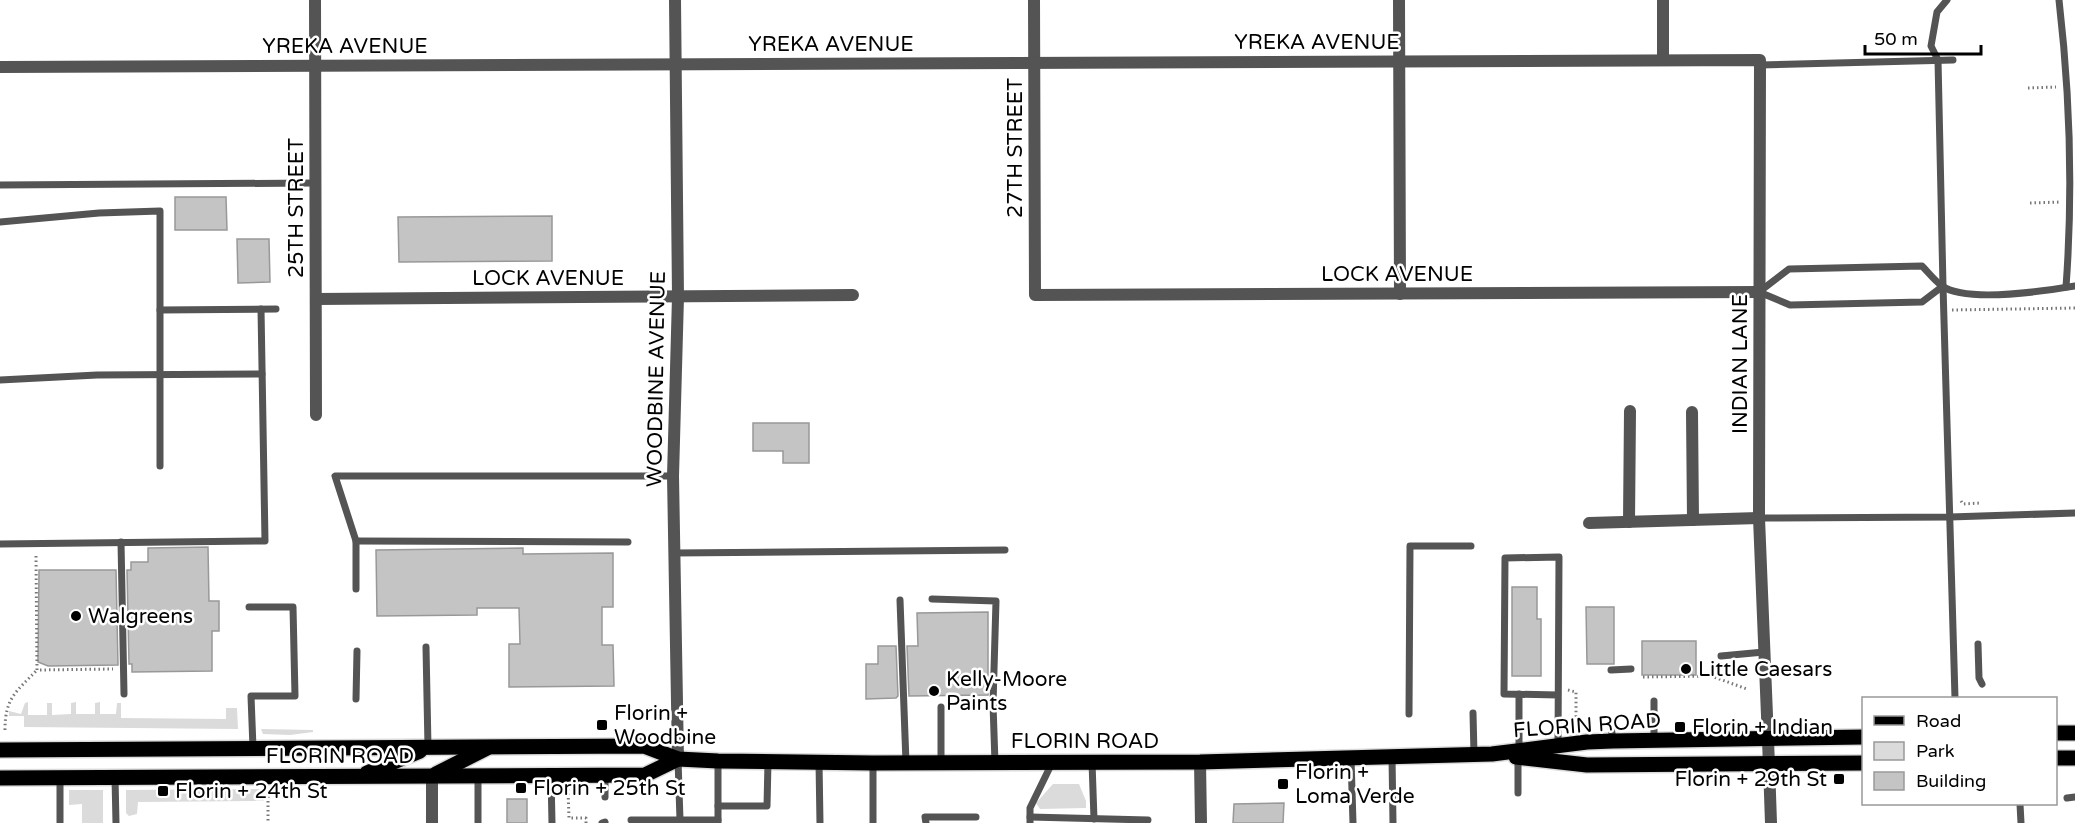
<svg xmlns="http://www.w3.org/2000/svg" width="2075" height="823" font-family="'Varela Round',sans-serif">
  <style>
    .green { fill: #dbdbdb }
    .building { fill: #c4c4c4; stroke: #989898; stroke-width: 1.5 }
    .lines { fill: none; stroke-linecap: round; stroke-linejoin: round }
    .primary-casing { stroke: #dbdbdb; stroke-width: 18 }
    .path { stroke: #767676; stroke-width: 3; stroke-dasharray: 1.5 3; stroke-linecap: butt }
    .service { stroke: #545454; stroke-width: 7 }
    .minor { stroke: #545454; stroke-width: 12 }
    .tertiary { stroke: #545454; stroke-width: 12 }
    .primary { stroke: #000; stroke-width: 15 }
    .poi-dot { fill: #000; stroke: #fff; stroke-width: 2 }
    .labels { text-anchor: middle; stroke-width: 5; stroke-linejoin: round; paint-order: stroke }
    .street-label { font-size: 21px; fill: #000; stroke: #fff }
    .poi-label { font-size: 21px; fill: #000; stroke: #fff; text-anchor: start }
  </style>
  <rect width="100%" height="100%" fill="#fff"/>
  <!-- green -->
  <g class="green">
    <path d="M28,702V715H47V703H52V715L71,714V703L76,702V714H95V703L100,702V714H116L117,703H121V718L226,719V708H237L238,729L24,727V716H9V711L21,714L25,703Z"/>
    <path d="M261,729L313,730V732L290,735L263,734Z"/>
    <path d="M1053,784H1079L1086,801V808L1040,809L1036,803Z"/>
    <path d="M265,789L264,801L138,802L137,814L129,816L126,813V790Z"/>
    <path d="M69,790H103V823H82V804L69,805Z"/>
  </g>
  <!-- building -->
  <g class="building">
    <path d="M175,197H226L227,230H175Z"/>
    <path d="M552,216V261L399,262L398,217Z"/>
    <path d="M237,239H269L270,282L238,283Z"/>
    <path d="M753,423H809V463H783V451H753Z"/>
    <path d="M208,547L209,601H219V631H212V671L132,672V664H129L127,570H131V562H148V548Z"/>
    <path d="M523,548V554L613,553V607H602V645H613L614,686L509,687V644H520L519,608H477V615L377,616L376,550Z"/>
    <path d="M39,570H116L118,665L48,666L38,662Z"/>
    <path d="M1512,587H1537V619H1541V676H1512Z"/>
    <path d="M1586,607H1614V664H1587Z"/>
    <path d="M988,612V695L909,696L907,646H918L917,613Z"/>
    <rect x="1642" y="641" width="54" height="34"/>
    <path d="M878,646H896L898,696L896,698L866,699V664H878Z"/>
    <rect x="507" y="799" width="20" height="24"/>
    <path d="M1284,803L1283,823H1233L1234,804Z"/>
  </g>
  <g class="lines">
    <!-- primary casing -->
    <g class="primary-casing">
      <g id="primary">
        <path d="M2056,733H2075"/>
        <path d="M0,750L644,746L678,759L718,761L873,763L1200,762L1492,754L1587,742L1613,741L1864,737"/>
        <path d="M1516,757L1587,765L1864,763"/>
        <path d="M2056,758H2075"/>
        <path d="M367,773L420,751"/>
        <path d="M436,774L487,748"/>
        <path d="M0,778L645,775L678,759"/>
      </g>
    </g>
    <!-- path -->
    <g class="path">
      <path d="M2028,88L2056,87"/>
      <path d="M2030,203L2061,202"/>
      <path d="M1952,310L2075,308"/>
      <path d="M1961,501L1963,504L1980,503"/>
      <path d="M36,556L37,670L113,669"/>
      <path d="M1643,677L1711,676L1747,689"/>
      <path d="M1568,690L1576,692V728"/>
      <path d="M5,730C5,698 16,692 37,670"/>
      <path d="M568,789L569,818H586V823"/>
      <path d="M268,792V823"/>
    </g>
    <!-- service -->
    <g class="service">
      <path d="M1947,0L1937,12L1931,46L1938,60L1943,286L1955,698"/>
      <path d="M2059,0C2070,95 2073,192 2066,287"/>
      <path d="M1760,65L1953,60"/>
      <path d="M0,185L315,183"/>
      <path d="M0,222L99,213L160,211V466"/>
      <path d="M1759,292L1789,269L1922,266C1928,272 1935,281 1942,286C1967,303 2045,291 2075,286"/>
      <path d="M1759,292L1790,305L1922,302L1943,286"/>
      <path d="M160,310L276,309"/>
      <path d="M0,380L97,375L262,374"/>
      <path d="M1759,518L1950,517L2075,513"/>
      <path d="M356,541L628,542"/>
      <path d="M121,542L124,694"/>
      <path d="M0,544L265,541L261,309"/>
      <path d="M674,553L1005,550"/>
      <path d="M356,589V541L335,476H673"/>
      <path d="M932,599L996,601L993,704L995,763"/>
      <path d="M900,600L906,763"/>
      <path d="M249,607H293L295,696H251L253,748"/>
      <path d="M1978,644L1979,678L1982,684"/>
      <path d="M426,647L428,747"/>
      <path d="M1721,656L1764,652"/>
      <path d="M1611,670L1631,669"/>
      <path d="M1558,695L1504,694L1505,558L1559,557L1558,745"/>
      <path d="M356,699L357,651"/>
      <path d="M941,707V763"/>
      <path d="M1473,713L1474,754"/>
      <path d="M1409,714L1410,546H1471"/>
      <path d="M1611,726L1613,741"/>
      <path d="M1654,740V701"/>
      <path d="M1519,750V694"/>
      <path d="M1392,756L1393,823"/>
      <path d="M1518,757V793"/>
      <path d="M1351,758L1353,823"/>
      <path d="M678,759L680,820"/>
      <path d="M718,761V823"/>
      <path d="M819,762L820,823"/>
      <path d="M1092,762L1094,819"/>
      <path d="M551,775L552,823"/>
      <path d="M605,775V797"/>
      <path d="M478,776V823"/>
      <path d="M115,777L116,823"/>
      <path d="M60,778V823"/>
      <path d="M2067,798L2075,797"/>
      <path d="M2020,804L2021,823"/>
      <path d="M718,806H767L768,762"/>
      <path d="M1030,817L1148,820"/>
      <path d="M631,820H718"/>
      <path d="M602,823L605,822"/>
      <path d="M873,823V763"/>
      <path d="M926,823L925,817H976"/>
      <path d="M1030,823V808L1052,763"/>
    </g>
    <!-- minor -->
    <g class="minor">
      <path d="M315,0L316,415"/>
      <path d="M675,0L678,297L673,476L678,759"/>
      <path d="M1034,0L1035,295L1759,292"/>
      <path d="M1399,0L1400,294"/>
      <path d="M1663,60V0"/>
      <path d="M0,67L1760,60L1759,518L1769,765"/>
      <path d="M316,299L853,295"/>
      <path d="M1692,412L1693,520"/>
      <path d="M1629,522L1630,411"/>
      <path d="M1589,523L1759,518"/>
      <path d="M1200,762L1201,823"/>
      <path d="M432,777V823"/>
    </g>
    <!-- tertiary -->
    <path class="tertiary" d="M1769,765L1771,823"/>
    <!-- primary -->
    <use href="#primary" class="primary"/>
  </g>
  <!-- markers -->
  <g class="poi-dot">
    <circle cx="76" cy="616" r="6"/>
    <circle cx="1686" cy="669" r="6"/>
    <circle cx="934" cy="691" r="6"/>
    <rect x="596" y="719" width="12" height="12" rx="3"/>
    <rect x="1674" y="721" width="12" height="12" rx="3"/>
    <rect x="1833" y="773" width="12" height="12" rx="3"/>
    <rect x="1277" y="778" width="12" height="12" rx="3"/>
    <rect x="515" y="782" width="12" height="12" rx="3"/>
    <rect x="157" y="785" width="12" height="12" rx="3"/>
  </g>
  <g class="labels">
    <!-- street labels -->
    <g class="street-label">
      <text x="1317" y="49">YREKA AVENUE</text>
      <text x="831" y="51">YREKA AVENUE</text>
      <text x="345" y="53">YREKA AVENUE</text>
      <text transform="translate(1015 148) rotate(-90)" y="7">27TH STREET</text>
      <text transform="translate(296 208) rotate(-90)" y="7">25TH STREET</text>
      <text x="1397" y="281">LOCK AVENUE</text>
      <text x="548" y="285">LOCK AVENUE</text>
      <text transform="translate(1740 364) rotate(-90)" y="7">INDIAN LANE</text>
      <text transform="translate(656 379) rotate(-89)" y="7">WOODBINE AVENUE</text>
      <text transform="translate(1587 725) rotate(-4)" y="7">FLORIN ROAD</text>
      <text x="1085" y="748">FLORIN ROAD</text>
      <text x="340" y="763">FLORIN ROAD</text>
    </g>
    <!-- poi labels -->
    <g class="poi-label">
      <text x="88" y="623">Walgreens</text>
      <text x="1698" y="676">Little Caesars</text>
      <text x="946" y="686">Kelly-Moore<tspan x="946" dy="24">Paints</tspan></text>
      <text x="614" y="720">Florin +<tspan x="614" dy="24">Woodbine</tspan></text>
      <text x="1692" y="734">Florin + Indian</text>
      <text x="1295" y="779">Florin +<tspan x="1295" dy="24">Loma Verde</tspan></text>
      <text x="1827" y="786" text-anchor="end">Florin + 29th St</text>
      <text x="533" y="795">Florin + 25th St</text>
      <text x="175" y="798">Florin + 24th St</text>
    </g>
  </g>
  <!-- legend -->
  <rect x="1862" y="697" width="195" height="108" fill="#ffffff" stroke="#999999" stroke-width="1.5"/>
  <rect x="1874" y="716" width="30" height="9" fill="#000000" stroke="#999999" stroke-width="1.5"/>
  <text x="1916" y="727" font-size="18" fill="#000000">Road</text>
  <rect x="1874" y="742" width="30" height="18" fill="#dbdbdb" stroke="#999999" stroke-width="1.5"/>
  <text x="1916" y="757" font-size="18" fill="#000000">Park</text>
  <rect x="1874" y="772" width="30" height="18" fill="#c4c4c4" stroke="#999999" stroke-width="1.5"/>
  <text x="1916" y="787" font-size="18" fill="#000000">Building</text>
  <!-- scale -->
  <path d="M1865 45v9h116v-9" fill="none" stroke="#000000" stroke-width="3"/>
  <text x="1874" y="45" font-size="18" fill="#000000" stroke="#ffffff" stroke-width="4.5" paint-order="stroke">50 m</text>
</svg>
